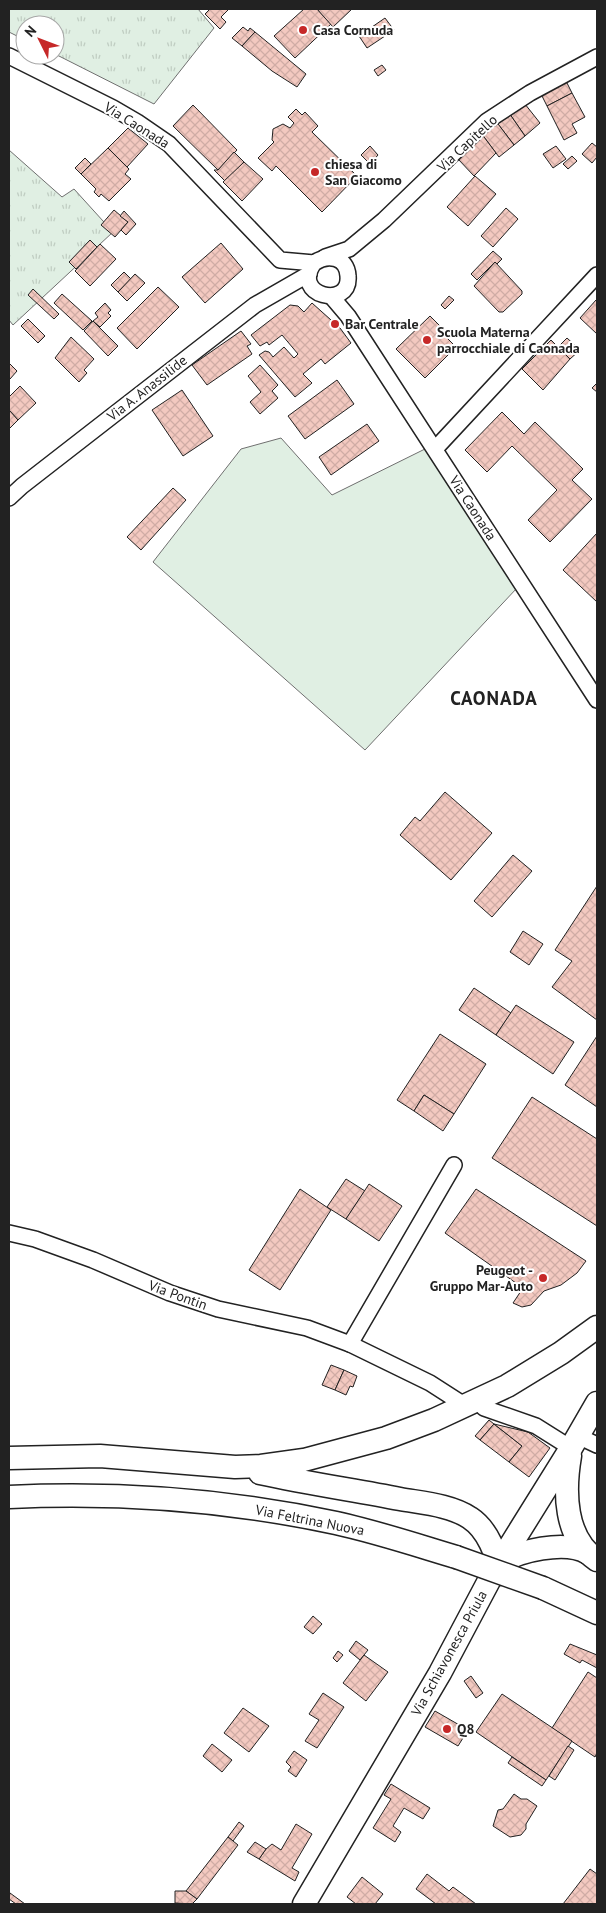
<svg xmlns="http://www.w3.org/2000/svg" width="606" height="1913" font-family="'PT Sans',sans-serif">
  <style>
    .grass { fill: url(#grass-tufts); stroke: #6f6f6f }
    .pitch { fill: #e0efe3; stroke: #6f6f6f }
    .building { fill: url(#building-cross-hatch); stroke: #222 }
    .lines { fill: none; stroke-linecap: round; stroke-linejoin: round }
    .minor-casing { stroke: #222; stroke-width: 18 }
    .primary-casing { stroke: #222; stroke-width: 25 }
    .minor { stroke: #fff; stroke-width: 15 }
    .primary { stroke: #fff; stroke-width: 22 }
    .primary-bridge-casing { stroke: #222; stroke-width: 25; stroke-linecap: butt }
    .primary-bridge { stroke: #fff; stroke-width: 22 }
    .poi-dot { fill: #c62828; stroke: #fff; stroke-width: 2 }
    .labels { text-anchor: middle; stroke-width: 4; stroke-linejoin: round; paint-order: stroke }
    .poi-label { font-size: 14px; font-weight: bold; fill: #222; stroke: #fff; text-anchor: start }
    .street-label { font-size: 14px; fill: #222; stroke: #fff }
    .district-label { font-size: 19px; font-weight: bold; letter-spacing: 1px; fill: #222; stroke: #fff }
  </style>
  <defs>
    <pattern id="grass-tufts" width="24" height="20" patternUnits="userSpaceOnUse" patternTransform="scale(1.25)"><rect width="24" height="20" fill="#e0efe3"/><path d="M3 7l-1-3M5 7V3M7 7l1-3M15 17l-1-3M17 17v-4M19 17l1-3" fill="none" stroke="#c0cdc2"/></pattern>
    <pattern id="building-cross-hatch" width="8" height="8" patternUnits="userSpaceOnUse" patternTransform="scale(1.25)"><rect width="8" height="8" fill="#f3c9c0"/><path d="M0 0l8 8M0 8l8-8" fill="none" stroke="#d0aca5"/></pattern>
  </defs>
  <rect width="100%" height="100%" fill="#fff"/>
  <!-- grass -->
  <g class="grass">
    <path d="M9,9H198L214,28L154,104L55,54V25H25V40L9,32Z"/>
    <path d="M9,150L62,197L74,189L113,232L13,325L9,320Z"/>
  </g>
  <!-- pitch -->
  <path class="pitch" d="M281,438L332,495L429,447L517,588L365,750L153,562L241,449Z"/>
  <!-- building -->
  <g class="building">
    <path d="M210,9H229L221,17L226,22L220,29L205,14Z"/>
    <path d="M304,9H317L331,24L295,58L274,36Z"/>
    <path d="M317,9H352L333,27Z"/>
    <path d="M385,18L394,30L367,48L359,36Z"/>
    <path d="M243,27L248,31L250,28L255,32L242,46L232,38Z"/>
    <path d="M255,32L306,74L297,87L272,71L242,46Z"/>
    <path d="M382,65L386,70L378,76L374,70Z"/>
    <path d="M564,77L572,93L547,106L539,90Z"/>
    <path d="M572,93L585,117L572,124L577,133L564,140L547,106Z"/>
    <path d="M521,99L540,123L525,136L507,110Z"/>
    <path d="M193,105L237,150L218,170L173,126Z"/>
    <path d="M296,109L302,115L305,112L318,126L312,132L357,176L322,212L276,166L272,171L258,158L274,142L272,140L273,129L283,124L290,128L294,123L288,117Z"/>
    <path d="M507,110L525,136L514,145L495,120Z"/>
    <path d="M495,120L514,145L499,157L481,133Z"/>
    <path d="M128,128L148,144L127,167L108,148Z"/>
    <path d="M481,133L496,153L474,176L458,159Z"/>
    <path d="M592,143L597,147V157L592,163L582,154Z"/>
    <path d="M370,146L378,155L370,164L361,155Z"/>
    <path d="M556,146L566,159L553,168L543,154Z"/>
    <path d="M108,148L129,169L125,174L131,179L109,201L101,194L99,197L94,192L96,189L81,174Z"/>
    <path d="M234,152L244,162L225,181L214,170H218Z"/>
    <path d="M572,156L577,161L568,169L563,164Z"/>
    <path d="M85,158L91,164L81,174L75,168Z"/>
    <path d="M244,162L263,179L242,201L223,182Z"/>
    <path d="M475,176L496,194L468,226L447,207Z"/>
    <path d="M506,208L518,219L493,247L481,236Z"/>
    <path d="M114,210L128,222L115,237L101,225Z"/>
    <path d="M124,211L136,224L126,235L121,230L128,222L120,216Z"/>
    <path d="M90,240L97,247L76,269L69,262Z"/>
    <path d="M221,243L243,269L205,303L182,277Z"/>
    <path d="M100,244L116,259L90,286L75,271Z"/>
    <path d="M493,251L502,259L497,264L495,262L477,280L471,274Z"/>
    <path d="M495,262L522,291V294L503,312H499L474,286Z"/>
    <path d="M124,272L131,279L118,292L111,285Z"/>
    <path d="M135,274L145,283L127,301L118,292Z"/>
    <path d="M158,287L179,307L137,349L117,328Z"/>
    <path d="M33,289L59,314L54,319L28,295Z"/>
    <path d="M62,294L92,321L83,330L54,303Z"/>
    <path d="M449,296L454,300L445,309L441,305Z"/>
    <path d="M596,300L597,301V334L580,318Z"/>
    <path d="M105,303L111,310L108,313L111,316L100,327L93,321L98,317L95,313Z"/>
    <path d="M312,303L340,328L351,343L325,364L321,359L303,374L312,383L295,397L259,355L265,351L269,352L273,357L284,347L294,358L298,354L282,335L269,345L267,342L260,346L251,335L290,305L298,306L304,312Z"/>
    <path d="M430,316L444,330L441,332L456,347L425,378L396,349Z"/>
    <path d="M28,319L45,336L38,343L21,326Z"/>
    <path d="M93,321L118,346L108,356L84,331Z"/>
    <path d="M241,331L251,344L247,346L252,354L207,385L192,365Z"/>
    <path d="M71,337L94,359L84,370L87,373L79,382L55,358Z"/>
    <path d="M567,338L580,350L570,359L558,347Z"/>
    <path d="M551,340L570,359L543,390L522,369Z"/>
    <path d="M9,363L17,371L10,379L9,377Z"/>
    <path d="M260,365L278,385L272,391L278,398L260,414L250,402L261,392L248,376Z"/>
    <path d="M337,380L354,404L305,439L288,416Z"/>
    <path d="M597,383V392L592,388Z"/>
    <path d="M20,386L36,403L18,420L9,410V397Z"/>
    <path d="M182,390L213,436L183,456L152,410Z"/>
    <path d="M9,410L18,420L9,429Z"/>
    <path d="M502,412L524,434L535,422L583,469L572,480L592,499L550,542L528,520L557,490L512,446L487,472L465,450Z"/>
    <path d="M367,424L379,441L331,475L319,457Z"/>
    <path d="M173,488L186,500L141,550L127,537Z"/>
    <path d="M597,533V602L563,570Z"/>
    <path d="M445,792L492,833L451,880L400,835L415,817L420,821Z"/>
    <path d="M513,855L532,871L492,917L474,901Z"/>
    <path d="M597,886V1020L552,987L572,961L555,950Z"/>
    <path d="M523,931L543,944L529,965L510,952Z"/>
    <path d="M474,988L511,1013L496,1035L459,1010Z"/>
    <path d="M516,1005L574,1042L553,1074L496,1035Z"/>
    <path d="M440,1034L486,1064L454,1114L424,1095L414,1111L397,1100Z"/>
    <path d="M597,1036V1107L565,1085Z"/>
    <path d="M424,1095L454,1114L443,1131L414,1111Z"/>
    <path d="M532,1097L597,1139V1226L492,1158Z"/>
    <path d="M346,1179L365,1191L346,1219L327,1207Z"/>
    <path d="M369,1184L402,1206L379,1241L346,1219Z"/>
    <path d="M300,1189L331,1210L280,1290L249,1270Z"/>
    <path d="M476,1189L586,1261L577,1273L561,1285L544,1291L531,1305L522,1307L513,1303L523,1288L445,1233Z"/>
    <path d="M331,1365L344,1370L335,1390L322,1385Z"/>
    <path d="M344,1370L357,1376L353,1387L350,1386L346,1395L335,1390Z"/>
    <path d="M489,1420L494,1424L480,1440L475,1436Z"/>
    <path d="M494,1424L522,1446L509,1462L480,1440Z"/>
    <path d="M494,1424L528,1432L550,1448L529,1477L509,1462L522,1446Z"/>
    <path d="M313,1616L322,1624L313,1634L304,1627Z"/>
    <path d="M356,1641L368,1650L360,1660L349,1651Z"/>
    <path d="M570,1644L597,1655V1668L582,1660L580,1663L564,1654Z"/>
    <path d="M338,1651L343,1655L337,1662L333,1658Z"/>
    <path d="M364,1655L388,1672L366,1701L343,1683Z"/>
    <path d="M588,1672L597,1678V1753L595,1757L552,1728Z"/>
    <path d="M471,1676L483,1693L476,1698L464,1681Z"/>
    <path d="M323,1693L344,1707L317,1748L305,1741L319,1720L309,1714Z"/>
    <path d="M502,1694L572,1741L546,1780L476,1732Z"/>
    <path d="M243,1708L269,1726L249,1752L224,1733Z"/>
    <path d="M435,1711L468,1730L458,1746L425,1727Z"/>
    <path d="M212,1744L232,1760L222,1772L203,1756Z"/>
    <path d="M568,1746L574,1750L555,1780L549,1776Z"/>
    <path d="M294,1751L307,1760L296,1777L288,1771L291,1767L286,1762Z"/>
    <path d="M512,1757L546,1780L542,1786L508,1763Z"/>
    <path d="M391,1784L430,1808L423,1819L404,1808L393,1826L401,1832L395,1842L373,1828L391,1799L384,1795Z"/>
    <path d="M514,1794L521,1799H527L537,1806L526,1824V1829L521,1835L510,1837L493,1826L498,1810L503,1809Z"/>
    <path d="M239,1822L244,1826L233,1841L228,1837Z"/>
    <path d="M296,1824L312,1834L292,1868L299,1872L295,1881L259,1859L266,1849L272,1844L281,1850Z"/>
    <path d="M228,1837L238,1845L197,1899L186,1891Z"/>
    <path d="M255,1842L266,1849L259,1859L247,1852Z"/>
    <path d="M590,1869L597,1874V1904H563Z"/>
    <path d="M427,1874L449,1891L453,1887L476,1904H436L416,1889Z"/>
    <path d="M362,1877L383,1894L375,1904H356L347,1897Z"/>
    <path d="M175,1891H186L197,1899L192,1904L175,1903Z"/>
    <path d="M10,1893L25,1904H16L9,1899Z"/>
  </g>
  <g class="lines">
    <!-- minor casing -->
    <g class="minor-casing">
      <g id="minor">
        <path d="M9,56L113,108L137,122L169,144L280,260L314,263C327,254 347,256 348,276C351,310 290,296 314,263"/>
        <path d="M325,257L349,249L384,220L487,121L530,93L597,57"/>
        <path d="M331,296L348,316L597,700"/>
        <path d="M436,448L597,275"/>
        <path d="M9,498L22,486L255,305L309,274"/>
        <path d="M9,1233L35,1239L93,1260L170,1293L218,1309L307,1328L350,1344L430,1383L458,1401L463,1406"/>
        <path d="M350,1344L454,1165"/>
        <path d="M476,1400L484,1408L536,1426L571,1448"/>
        <path d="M578,1436L597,1445"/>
      </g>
    </g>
    <!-- primary casing -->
    <g class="primary-casing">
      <g id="primary">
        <path d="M570,1456C564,1491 564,1538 597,1560"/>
        <path d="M9,1458L100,1456L235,1467L261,1466L304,1460L386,1438L434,1420L507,1386L561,1353L597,1327"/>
        <path d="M260,1473C306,1483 353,1490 400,1499C422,1503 451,1505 470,1518C487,1529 498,1555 499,1574"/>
        <path d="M9,1497C118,1492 229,1500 336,1523C377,1532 416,1545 456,1557"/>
        <path d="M498,1565C517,1550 566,1540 588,1553"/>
        <path d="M543,1588L597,1613"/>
        <path d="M304,1904L440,1673L492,1575L571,1448L597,1403"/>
      </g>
    </g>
    <!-- minor -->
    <use href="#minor" class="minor"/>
    <!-- primary -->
    <use href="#primary" class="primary"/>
    <!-- primary-bridge casing -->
    <g class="primary-bridge-casing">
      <path id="primary-bridge" d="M456,1557L543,1588"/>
    </g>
    <!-- primary-bridge -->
    <use href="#primary-bridge" class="primary-bridge"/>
  </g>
  <!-- markers -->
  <g class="poi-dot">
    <circle cx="303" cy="30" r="5"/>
    <circle cx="315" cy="172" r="5"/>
    <circle cx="335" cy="324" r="5"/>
    <circle cx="427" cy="340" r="5"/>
    <circle cx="543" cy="1278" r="5"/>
    <circle cx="447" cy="1729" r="5"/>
  </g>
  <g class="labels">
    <!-- poi labels -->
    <g class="poi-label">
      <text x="313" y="35">Casa Cornuda</text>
      <text x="325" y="169">chiesa di<tspan x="325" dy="16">San Giacomo</tspan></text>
      <text x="345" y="329">Bar Centrale</text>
      <text x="437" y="337">Scuola Materna<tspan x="437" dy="16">parrocchiale di Caonada</tspan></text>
      <text x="533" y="1275" text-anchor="end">Peugeot -<tspan x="533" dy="16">Gruppo Mar-Auto</tspan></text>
      <text x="457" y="1734">Q8</text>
    </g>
    <!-- street labels -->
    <g class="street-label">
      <text transform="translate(137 125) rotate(32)" y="5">Via Caonada</text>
      <text transform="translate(467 143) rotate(-43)" y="5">Via Capitello</text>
      <text transform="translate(147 388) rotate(-38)" y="5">Via A. Anassilide</text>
      <text transform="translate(473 508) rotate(57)" y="5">Via Caonada</text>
      <text transform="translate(178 1295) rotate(20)" y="5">Via Pontin</text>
      <text transform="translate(310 1520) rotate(11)" y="5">Via Feltrina Nuova</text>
      <text transform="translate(449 1653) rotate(-61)" y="5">Via Schiavonesca Priula</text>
    </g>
    <!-- district labels -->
    <g class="district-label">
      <text x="494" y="705">CAONADA</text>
    </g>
  </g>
  <!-- border -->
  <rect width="606" height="1913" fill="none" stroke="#222222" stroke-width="20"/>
  <!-- north arrow -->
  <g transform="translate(40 40) rotate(312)"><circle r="24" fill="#ffffff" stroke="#a7a7a7"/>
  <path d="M0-4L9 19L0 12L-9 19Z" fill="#c62828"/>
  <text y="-8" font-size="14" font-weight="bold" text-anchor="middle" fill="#222222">N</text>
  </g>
</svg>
